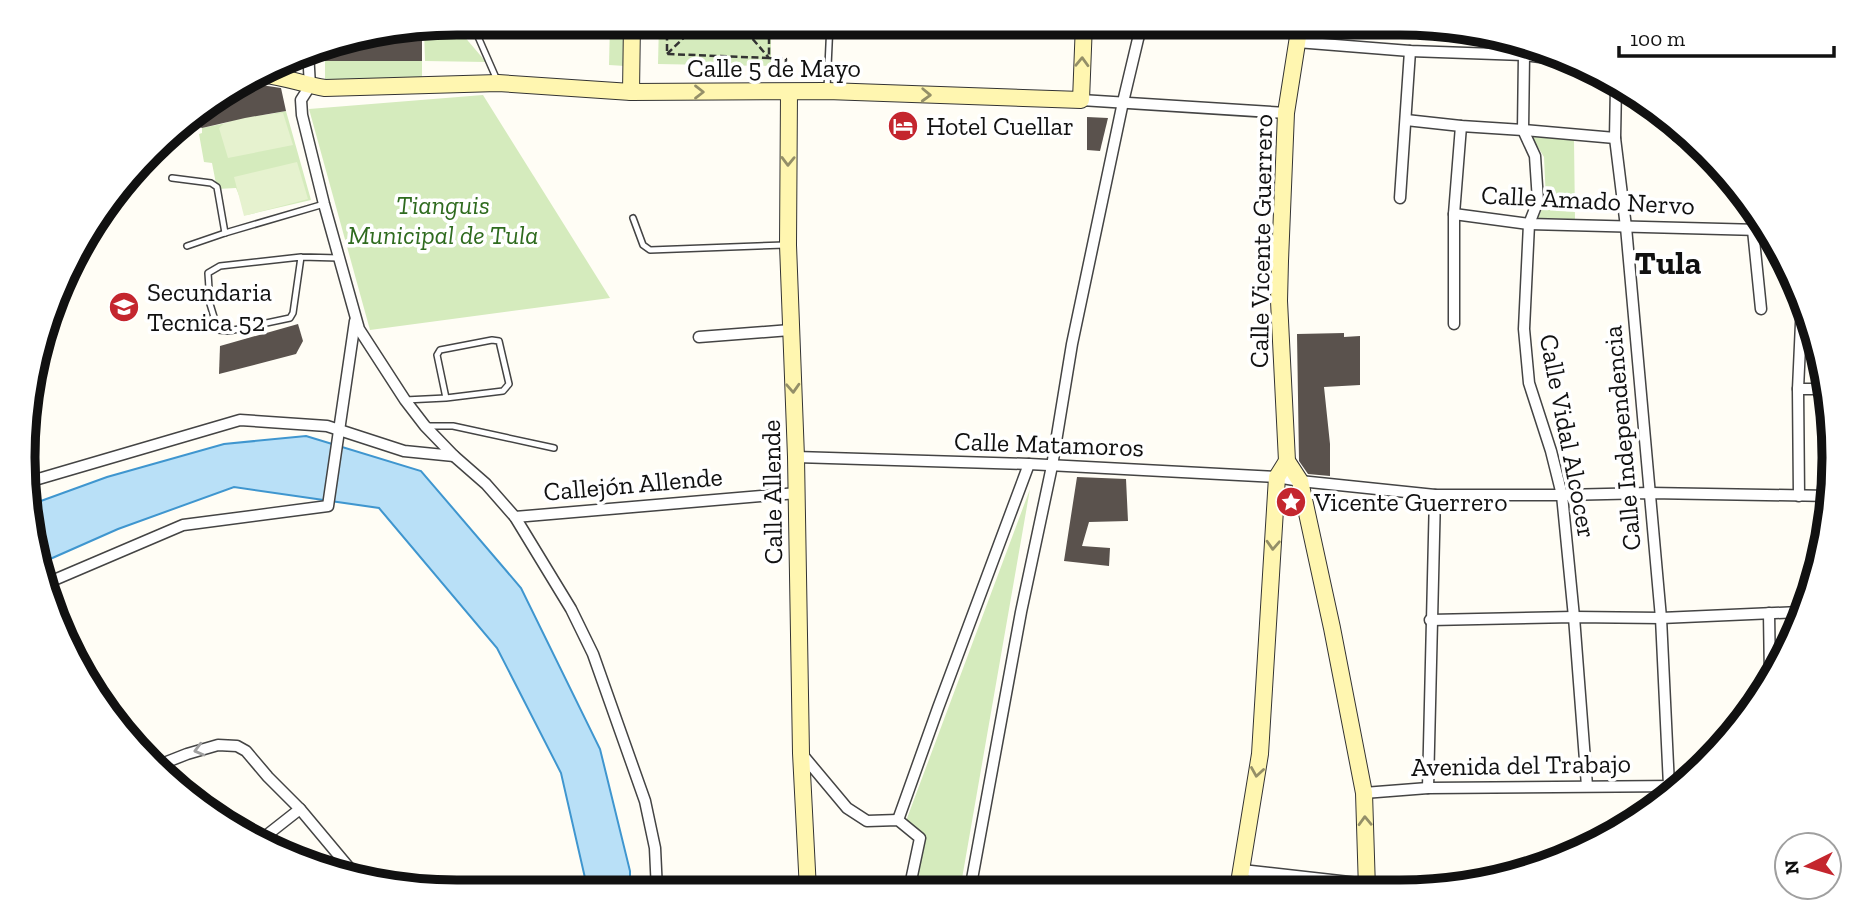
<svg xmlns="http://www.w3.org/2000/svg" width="1857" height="915" font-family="'Zilla Slab',serif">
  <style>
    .green { fill: #d5ebbd }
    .pitch { fill: #e6f2cf }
    .water { fill: #b9e0f7; stroke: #3f96cf; stroke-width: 2 }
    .building { fill: #5a524d }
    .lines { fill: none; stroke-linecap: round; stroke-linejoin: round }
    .lane-casing { stroke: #444; stroke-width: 8 }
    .street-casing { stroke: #444; stroke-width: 13 }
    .secondary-casing { stroke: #333; stroke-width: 18 }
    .path { stroke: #333; stroke-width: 2.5; stroke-dasharray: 7 3.5; stroke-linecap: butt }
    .lane { stroke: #fff; stroke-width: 5 }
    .street { stroke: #fff; stroke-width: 10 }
    .secondary { stroke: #fff6b0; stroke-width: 16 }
    .oneway { stroke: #948f68 }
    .oneway2 { stroke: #a0a0a0 }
    .labels { text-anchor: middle; stroke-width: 7; stroke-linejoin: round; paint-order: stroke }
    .street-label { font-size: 26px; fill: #111; stroke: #fff }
    .poi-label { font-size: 26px; fill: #111; stroke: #fff; text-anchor: start }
    .park-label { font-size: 26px; font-style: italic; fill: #2f6b1f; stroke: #fff }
    .district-label { font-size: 33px; font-weight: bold; fill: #111; stroke: #fff }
    .rim { fill: none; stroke: #111; stroke-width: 9 }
  </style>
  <rect width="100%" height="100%" fill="#fffdf5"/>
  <!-- green -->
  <g class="green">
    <path d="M610,23H627L625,66L609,65Z"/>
    <path d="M659,23H771V66L658,64Z"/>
    <path d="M453,24L457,28L486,62L425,61L424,28Z"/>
    <path d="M325,61H422V77L325,80Z"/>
    <path d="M483,95L610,298L370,330L309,109Z"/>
    <path d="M286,111L311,200L247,215L236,188L217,189L212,163L204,162L199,134L202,133V128Z"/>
    <path d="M1532,137L1574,140L1575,219L1538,218L1546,200L1544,157Z"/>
    <path d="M1030,489L960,890H913L924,836L906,821Z"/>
  </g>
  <!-- pitch -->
  <g class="pitch">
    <path d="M283,113L293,145L228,158L219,128C229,116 268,115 283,113Z"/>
    <path d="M297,162L308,199L244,216L234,177Z"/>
  </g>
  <!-- water -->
  <path class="water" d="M306,436L421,471L521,588L600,749L630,871V891H588L561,773L497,648L379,508L234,487L118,529L41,563L27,515V506L107,477L224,444Z"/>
  <!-- building -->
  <g class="building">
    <path d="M422,29V61H325V45Z"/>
    <path d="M254,80L261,85L281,88L286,111L245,118L202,128L185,121L193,113Z"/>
    <path d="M1087,117L1108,118L1100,151L1087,150Z"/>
    <path d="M298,324L303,341L296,354L219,374L220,346Z"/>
    <path d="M1344,333V337L1360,336V385L1324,387L1330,444V476L1308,474L1299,461L1297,334Z"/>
    <path d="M1077,477L1126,479L1128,521L1089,522L1082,546L1110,548L1109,566L1064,561Z"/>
  </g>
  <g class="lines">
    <!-- lane casing -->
    <g class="lane-casing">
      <g id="lane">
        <path d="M472,23L497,80"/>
        <path d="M827,88L830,23"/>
        <path d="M172,178L211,183L217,187L225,233"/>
        <path d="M633,218L643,245L650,250L785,245"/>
        <path d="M187,246L225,233L324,204"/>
        <path d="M301,257L293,313L290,318L229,331L218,330L210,304L208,273L220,266L301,257L339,258"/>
        <path d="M405,400L446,398L503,391L509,384L499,341L492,340L440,350L437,355L446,398"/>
        <path d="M428,426H453L554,448"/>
      </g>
    </g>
    <!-- street casing -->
    <g class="street-casing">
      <g id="street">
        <path d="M1297,42L1410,51L1524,55L1562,60"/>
        <path d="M308,51L310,86L301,100L302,115L324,204L359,329L405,400L425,426L454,456L486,484L515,517L571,609L593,654L645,801L655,848L657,891"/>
        <path d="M1524,55L1523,130L1535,156L1538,201L1529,224L1524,329L1529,383L1551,451L1562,495L1574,617L1587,786"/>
        <path d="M1616,86L1615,138L1626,227L1661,618L1669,786"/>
        <path d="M1081,100L1286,113"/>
        <path d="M1406,120L1461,126L1523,130L1615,138"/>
        <path d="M1677,136V133"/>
        <path d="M1400,198L1410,51"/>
        <path d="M1454,214L1529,224L1760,230"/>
        <path d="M1753,230L1761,309"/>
        <path d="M1454,324V214L1461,126"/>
        <path d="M699,337L790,330"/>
        <path d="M1798,389H1820"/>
        <path d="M796,457L1029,464L1277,477L1300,481L1435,495H1562L1650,493L1831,496"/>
        <path d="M28,482L240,420L327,426L404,451L454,456"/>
        <path d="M1799,496L1798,389L1802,301"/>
        <path d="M515,517L797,493"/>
        <path d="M47,583L183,525L328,506L355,321"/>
        <path d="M1769,613L1770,678"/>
        <path d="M1430,620L1574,617L1661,618L1800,612"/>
        <path d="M801,753L847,808L867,821L898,820L920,838L909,890"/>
        <path d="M154,767L187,754L218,745L237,746L246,751L268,777L300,809L351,870"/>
        <path d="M1428,788L1435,495"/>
        <path d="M1364,793L1428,788L1679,786"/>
        <path d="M898,820L938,708L1029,464"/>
        <path d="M258,842L300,809"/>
        <path d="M1242,870L1367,884"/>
        <path d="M754,890L807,886"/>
        <path d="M970,890L1021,612L1052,466L1072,344L1123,102L1138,39L1143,23"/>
      </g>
    </g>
    <!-- secondary casing -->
    <g class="secondary-casing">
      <g id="secondary">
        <path d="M1300,24L1286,113L1280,261L1279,301L1287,461L1300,481L1332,628L1364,793L1367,889"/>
        <path d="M263,75C284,76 304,85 325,88L498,83L631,92L827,91L1081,100L1084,23"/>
        <path d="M631,92L632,23"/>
        <path d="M789,92L788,245L796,457L801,753L808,890"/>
        <path d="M1238,889L1260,754L1277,477L1287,461"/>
      </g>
    </g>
    <!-- path -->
    <g class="path">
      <path d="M667,23V54L769,58V23"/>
      <path d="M739,23L769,58L786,59L785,77"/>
      <path d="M667,54L699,23"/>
    </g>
    <!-- lane -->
    <use href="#lane" class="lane"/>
    <!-- street -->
    <use href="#street" class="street"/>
    <!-- secondary -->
    <use href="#secondary" class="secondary"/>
  </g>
  <!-- one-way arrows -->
  <defs><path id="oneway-chevron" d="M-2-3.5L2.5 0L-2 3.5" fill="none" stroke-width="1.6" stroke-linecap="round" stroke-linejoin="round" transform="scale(1.75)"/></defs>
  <g class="oneway">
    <use href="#oneway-chevron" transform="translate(1082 62) rotate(-88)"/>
    <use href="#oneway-chevron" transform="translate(699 92)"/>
    <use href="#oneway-chevron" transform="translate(926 95) rotate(2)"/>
    <use href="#oneway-chevron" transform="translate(788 161) rotate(91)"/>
    <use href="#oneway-chevron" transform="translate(793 388) rotate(87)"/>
    <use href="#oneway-chevron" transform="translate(1273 545) rotate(93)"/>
    <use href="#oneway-chevron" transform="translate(1257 772) rotate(99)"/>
    <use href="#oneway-chevron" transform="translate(1365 821) rotate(-92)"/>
  </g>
  <use class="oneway2" href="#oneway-chevron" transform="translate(199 750) rotate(165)"/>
  <!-- icons -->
  <defs>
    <g id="hotel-disc" transform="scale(1.575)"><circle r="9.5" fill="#c4262e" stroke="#fff"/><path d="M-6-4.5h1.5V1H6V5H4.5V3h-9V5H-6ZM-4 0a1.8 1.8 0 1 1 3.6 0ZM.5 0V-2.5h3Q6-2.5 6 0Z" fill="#fff"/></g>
    <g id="school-disc" transform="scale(1.575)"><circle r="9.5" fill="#c4262e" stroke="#fff"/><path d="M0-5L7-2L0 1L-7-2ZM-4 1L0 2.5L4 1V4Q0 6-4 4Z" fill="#fff"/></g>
    <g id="sight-disc" transform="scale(1.575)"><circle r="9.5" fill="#c4262e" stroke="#fff"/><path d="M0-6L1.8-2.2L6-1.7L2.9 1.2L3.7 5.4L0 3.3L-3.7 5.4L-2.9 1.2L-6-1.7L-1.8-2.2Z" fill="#fff"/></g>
  </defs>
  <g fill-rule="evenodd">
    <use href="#hotel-disc" x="903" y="126"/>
    <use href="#school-disc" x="124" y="307"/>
    <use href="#sight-disc" x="1291" y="502"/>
  </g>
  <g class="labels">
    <!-- street labels -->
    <g class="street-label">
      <text x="774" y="77">Calle 5 de Mayo</text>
      <text transform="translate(1588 200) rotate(3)" y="9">Calle Amado Nervo</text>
      <text transform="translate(1261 241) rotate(-89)" y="9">Calle Vicente Guerrero</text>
      <text transform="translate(1568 436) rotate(79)" y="9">Calle Vidal Alcocer</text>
      <text transform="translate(1622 438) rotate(-95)" y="9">Calle Independencia</text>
      <text transform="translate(1049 444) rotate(2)" y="9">Calle Matamoros</text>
      <text transform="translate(633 484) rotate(-5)" y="9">Callejón Allende</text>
      <text transform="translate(772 492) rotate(-91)" y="9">Calle Allende</text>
      <text transform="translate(1521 765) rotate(-1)" y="9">Avenida del Trabajo</text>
    </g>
    <!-- poi labels -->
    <g class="poi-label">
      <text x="926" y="135">Hotel Cuellar</text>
      <text x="147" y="301">Secundaria<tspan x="147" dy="30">Tecnica 52</tspan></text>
      <text x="1314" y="511">Vicente Guerrero</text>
    </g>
    <!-- park labels -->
    <g class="park-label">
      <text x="443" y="214">Tianguis<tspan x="443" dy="30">Municipal de Tula</tspan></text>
    </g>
    <!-- district labels -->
    <g class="district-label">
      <text x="1668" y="274">Tula</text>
    </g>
  </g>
  <!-- crop -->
  <path d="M0 0H1857V915H0ZM457 35H1400A422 422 0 0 1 1822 457V458A422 422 0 0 1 1400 880H457A422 422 0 0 1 35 458V457A422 422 0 0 1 457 35Z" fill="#fff" fill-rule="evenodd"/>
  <path class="rim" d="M457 35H1400A422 422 0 0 1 1822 457V458A422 422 0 0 1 1400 880H457A422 422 0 0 1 35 458V457A422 422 0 0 1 457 35Z"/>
  <!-- north arrow -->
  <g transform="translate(1808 866) rotate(265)"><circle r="33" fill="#ffffff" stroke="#a0a0a0" stroke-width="2"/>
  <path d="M0-5L12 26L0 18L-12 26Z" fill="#c4262e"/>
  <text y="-10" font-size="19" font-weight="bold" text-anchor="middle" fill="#111111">N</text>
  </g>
  <!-- scale -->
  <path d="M1619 46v10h215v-10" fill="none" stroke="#111111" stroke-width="3.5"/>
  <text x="1630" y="46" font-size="21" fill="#111111" stroke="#ffffff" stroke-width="5" paint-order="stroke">100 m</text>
</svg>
